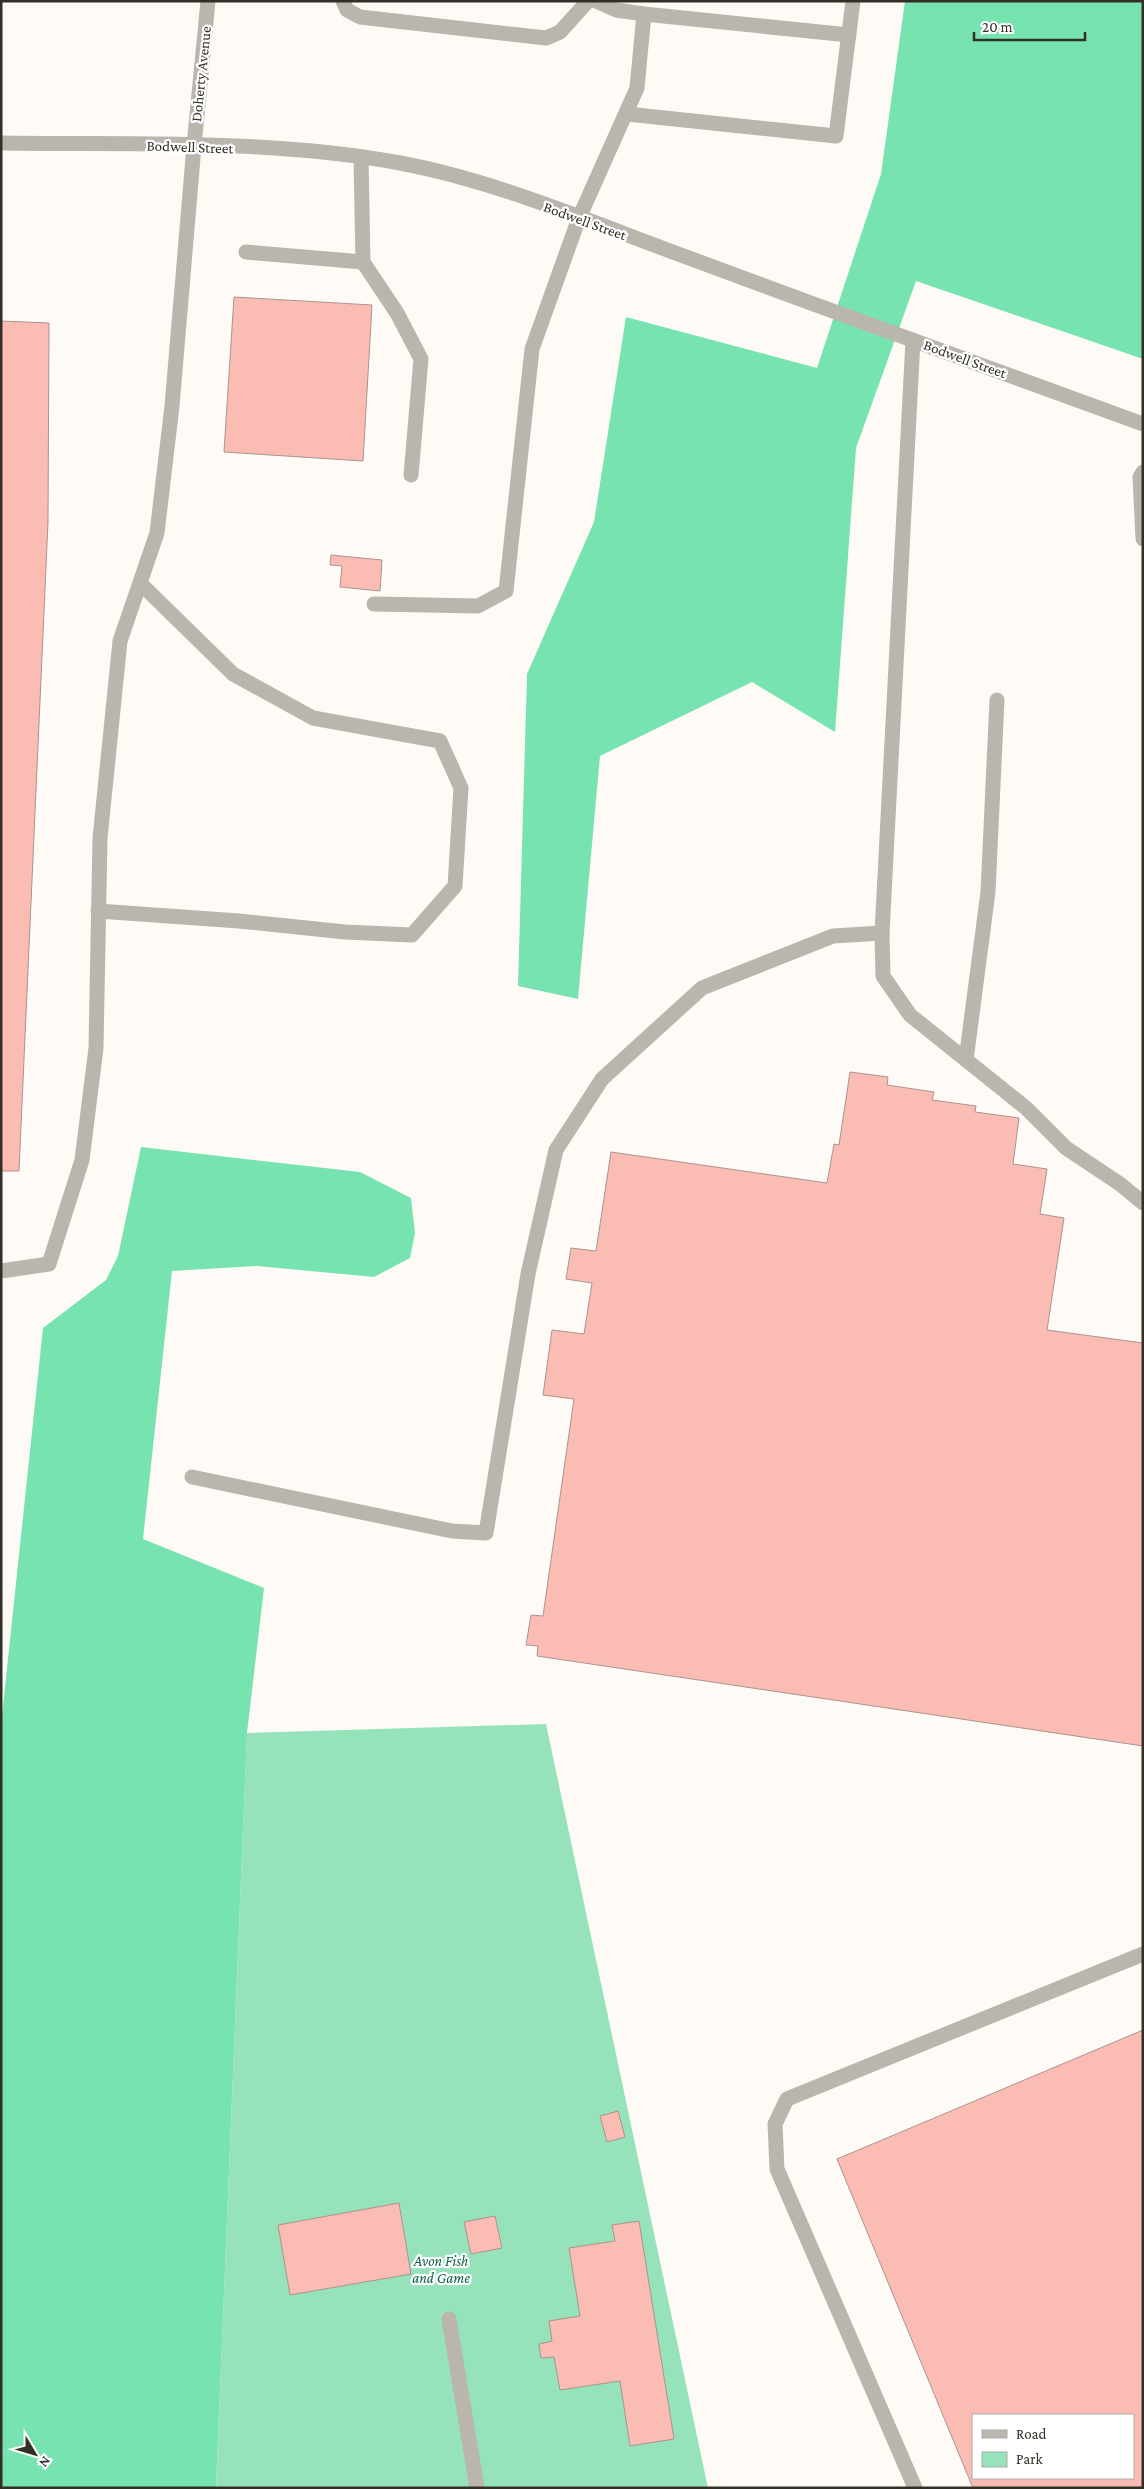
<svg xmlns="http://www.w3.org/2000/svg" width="1144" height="2489" font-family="'Crimson Pro',serif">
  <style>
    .green { fill: #95e2bb }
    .forest { fill: #77e3b1 }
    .building { fill: #fbbcb3; stroke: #aa9390; fill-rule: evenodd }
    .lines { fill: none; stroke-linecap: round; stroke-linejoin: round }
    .minor { stroke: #bab5ad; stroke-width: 15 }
    .labels { text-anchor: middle; stroke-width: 4.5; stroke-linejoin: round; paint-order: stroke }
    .street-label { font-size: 15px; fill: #332e27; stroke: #fff }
    .park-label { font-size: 15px; font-style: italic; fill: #126545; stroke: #fff }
  </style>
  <rect width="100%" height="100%" fill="#fefbf7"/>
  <!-- green -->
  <path class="green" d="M546,1724L708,2488H216L247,1733Z"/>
  <!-- forest -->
  <g class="forest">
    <path d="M905,1H1143V359L916,281L856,448L835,732L752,682L600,756L578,999L518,986L527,674L594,522L626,317L817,368L881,174Z"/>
    <path d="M141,1147L360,1172L411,1198L415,1233L410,1258L374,1277L257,1266L172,1271L143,1539L264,1588L247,1733L216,2488H1V1725L43,1328L106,1280L118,1256Z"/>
  </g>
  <!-- building -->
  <g class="building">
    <path d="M234,297L372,305L363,461L224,452Z"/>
    <path d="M1,321L49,323L48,522L19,1171H1Z"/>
    <path d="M331,555L382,560L380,591L340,587L342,566L330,565Z"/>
    <path d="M850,1072L888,1077L887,1085L934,1092L932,1100L976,1106L975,1112L1019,1118L1013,1164L1047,1169L1040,1214L1064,1218L1047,1330L1143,1343V1746L537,1656L538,1646L526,1645L531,1615L543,1616L574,1399L543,1395L552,1330L584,1334L592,1283L566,1279L571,1248L596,1251L611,1152L827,1183L834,1144L839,1145Z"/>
    <path d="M1143,2030V2488H973L837,2159ZM973,2415H1133V2478H973Z"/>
    <path d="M618,2111L625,2137L607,2142L600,2116Z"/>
    <path d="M399,2203L411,2274L290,2295L278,2225Z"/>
    <path d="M495,2216L502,2248L471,2254L464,2222Z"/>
    <path d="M639,2221L674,2439L630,2446L620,2381L560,2390L554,2357L541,2358L539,2344L552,2341L549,2321L580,2316L569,2248L615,2241L612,2225Z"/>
  </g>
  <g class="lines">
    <!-- minor -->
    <g class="minor">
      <path d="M343,1L347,10L360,17L546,38L560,32L588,1"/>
      <path d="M644,14L849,35"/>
      <path d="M627,114L836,136L853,1"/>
      <path d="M1,143C133,145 270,139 400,163C497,181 596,224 689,258C840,314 991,369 1143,424"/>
      <path d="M361,157L363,262L397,313L421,359L411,475"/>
      <path d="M246,252L363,262"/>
      <path d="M913,340L882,933L883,976L910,1015L1026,1108L1066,1148L1120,1184L1143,1203"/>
      <path d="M1143,472L1140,477L1143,539"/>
      <path d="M374,604L478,606L506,591L532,349L579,218L637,88L644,14L616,10L596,1"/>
      <path d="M98,911L239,921L345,932L412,935L455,886L461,788L440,741L313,718L233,674L140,583"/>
      <path d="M966,1060L988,892L997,700"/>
      <path d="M1,1271L49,1264L82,1160L96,1048L100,838L120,641L157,533L172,406L194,146L208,1"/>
      <path d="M192,1477L452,1531L486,1533L528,1274L556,1150L602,1079L702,988L833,936L882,933"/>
      <path d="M449,2319L477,2488"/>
      <path d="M915,2488L777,2169L775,2124L787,2099L1143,1954"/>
    </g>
  </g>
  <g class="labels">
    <!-- street labels -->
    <g class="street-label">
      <text transform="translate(201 74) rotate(-84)" y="5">Doherty Avenue</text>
      <text transform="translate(190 147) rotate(2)" y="5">Bodwell Street</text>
      <text transform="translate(585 221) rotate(20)" y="5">Bodwell Street</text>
      <text transform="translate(965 359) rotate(20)" y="5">Bodwell Street</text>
    </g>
    <!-- park labels -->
    <g class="park-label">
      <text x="441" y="2266">Avon Fish<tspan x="441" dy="17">and Game</tspan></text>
    </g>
  </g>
  <!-- border -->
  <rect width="1144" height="2489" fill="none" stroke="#332e27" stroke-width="5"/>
  <!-- legend -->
  <rect x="972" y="2414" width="162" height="65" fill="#ffffff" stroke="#adaba9"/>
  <rect x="982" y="2430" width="25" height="8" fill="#bab5ad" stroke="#adaba9"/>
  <text x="1016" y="2439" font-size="15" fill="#332e27">Road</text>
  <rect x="982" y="2452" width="25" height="15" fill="#95e2bb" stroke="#adaba9"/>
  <text x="1016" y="2464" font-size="15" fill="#332e27">Park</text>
  <!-- north arrow -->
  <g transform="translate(35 2454) rotate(128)" stroke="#ffffff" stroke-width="4" paint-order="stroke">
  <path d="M0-4L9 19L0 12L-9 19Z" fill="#332e27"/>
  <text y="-8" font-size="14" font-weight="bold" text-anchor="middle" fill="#332e27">N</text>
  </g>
  <!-- scale -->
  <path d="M974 32v8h111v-8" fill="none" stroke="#332e27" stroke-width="2.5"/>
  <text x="982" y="32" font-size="15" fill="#332e27" stroke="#ffffff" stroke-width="4" paint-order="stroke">20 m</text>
</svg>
